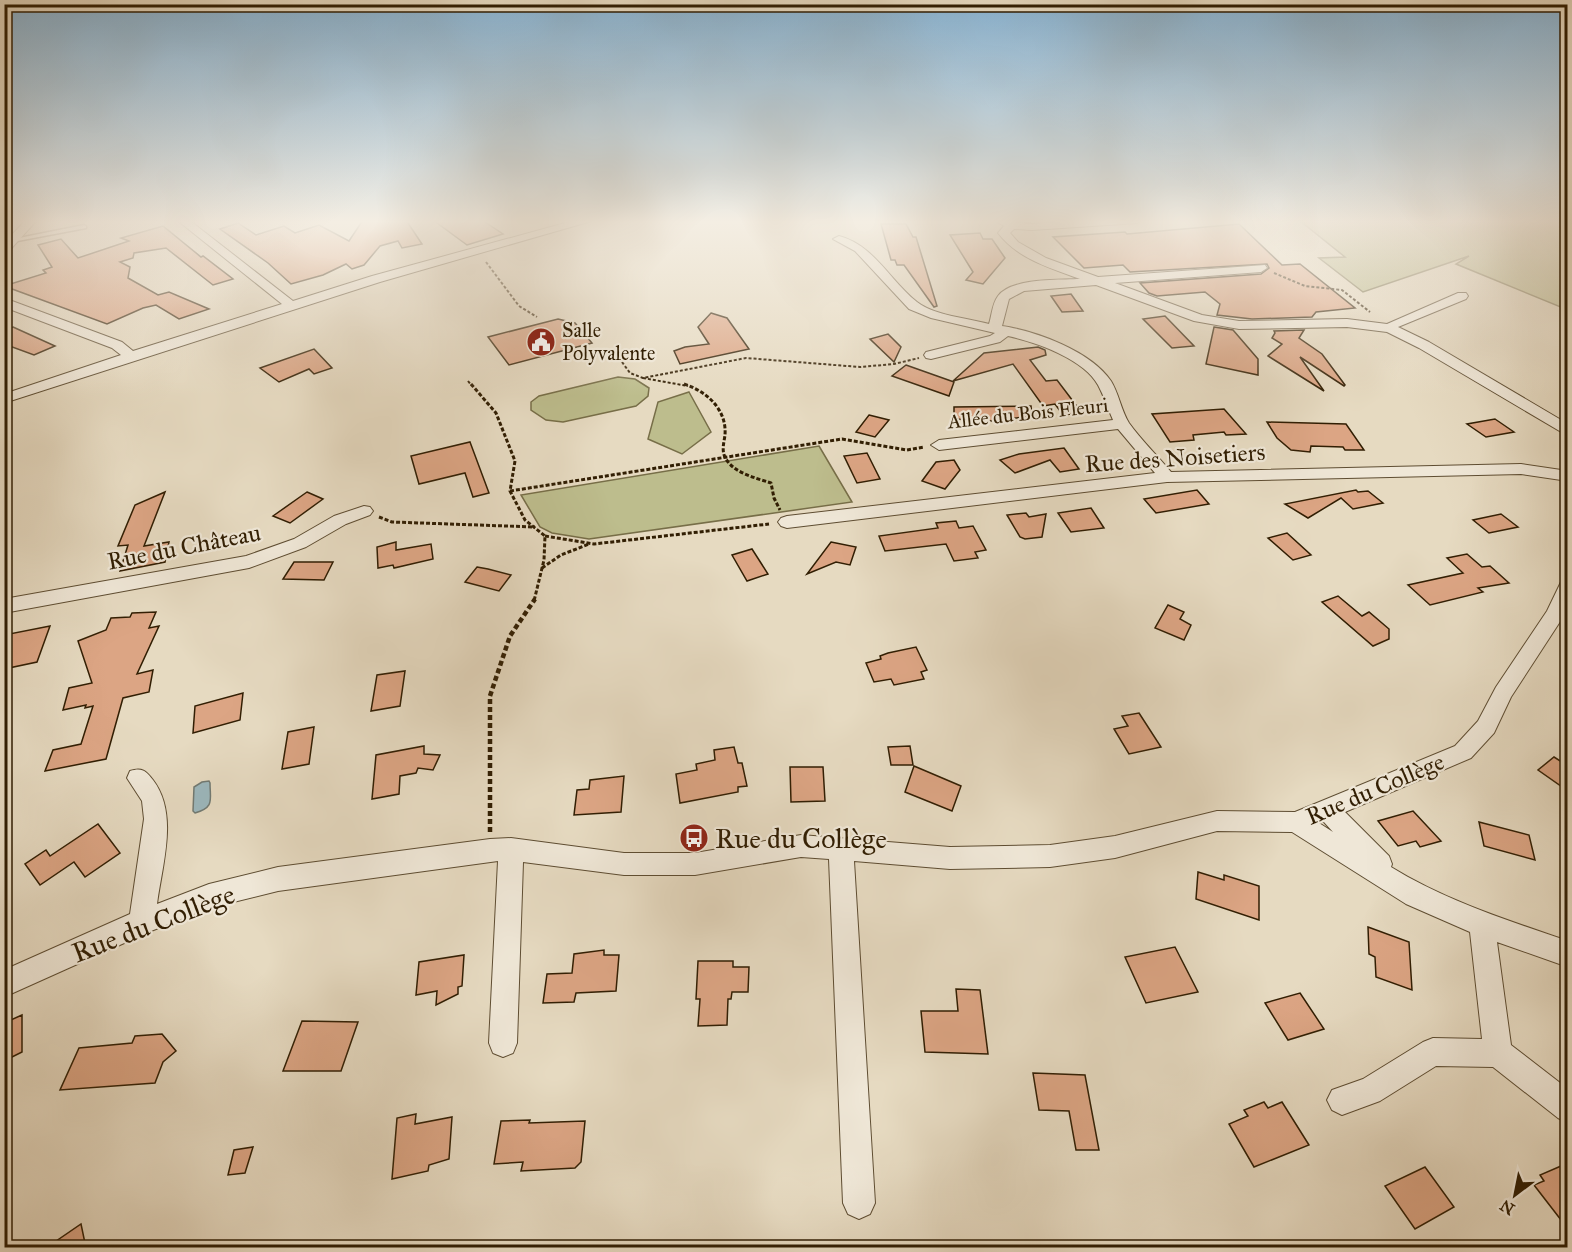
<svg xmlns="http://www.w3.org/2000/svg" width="1572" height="1252" font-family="'IM FELL Great Primer',serif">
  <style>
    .green { fill: #bdbd8d; stroke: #776e48; stroke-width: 1.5 }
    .water { fill: #9cb8be; stroke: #717a73; stroke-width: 1.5 }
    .building { fill: #dca584; stroke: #311e03; stroke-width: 1.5 }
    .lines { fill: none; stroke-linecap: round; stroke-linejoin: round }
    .lane-casing { stroke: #5e4d32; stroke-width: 3 }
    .street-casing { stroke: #5e4d32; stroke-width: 2 }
    .secondary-casing { stroke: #311e03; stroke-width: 2 }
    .path-far2 { stroke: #311e03; stroke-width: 2; stroke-dasharray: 3 2; stroke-linecap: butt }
    .path-far1 { stroke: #311e03; stroke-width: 3; stroke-dasharray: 4 2; stroke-linecap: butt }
    .path { stroke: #311e03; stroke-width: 4.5; stroke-dasharray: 5 3; stroke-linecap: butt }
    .lane { fill: #efe7d7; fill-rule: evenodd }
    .street { fill: #efe7d7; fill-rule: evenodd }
    .secondary { fill: #efe7d7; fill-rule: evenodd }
    .labels { text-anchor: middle; stroke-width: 4.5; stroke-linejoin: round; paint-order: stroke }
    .far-poi-label { font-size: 20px; fill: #311e03; stroke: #efe7d7; text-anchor: start }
    .far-street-label { font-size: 20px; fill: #311e03; stroke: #efe7d7 }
    .street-label { font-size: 24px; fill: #311e03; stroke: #efe7d7 }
    .near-poi-label { font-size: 28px; fill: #311e03; stroke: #efe7d7; text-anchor: start }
    .near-street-label { font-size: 28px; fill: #311e03; stroke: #efe7d7 }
  </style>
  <rect width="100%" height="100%" fill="#e6dac1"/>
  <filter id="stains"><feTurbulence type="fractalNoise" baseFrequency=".00333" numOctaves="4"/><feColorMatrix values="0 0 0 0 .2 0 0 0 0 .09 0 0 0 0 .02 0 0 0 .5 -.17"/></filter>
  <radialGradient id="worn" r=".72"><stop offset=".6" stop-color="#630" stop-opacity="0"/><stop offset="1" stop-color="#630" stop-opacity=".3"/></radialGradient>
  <!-- green -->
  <g class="green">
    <path d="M1299,220H1549L1567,225V306L1563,308L1456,264L1469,256L1363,292L1319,258L1345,257Z"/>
    <path d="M618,377L635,379L649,388L648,396L636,406L563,422L546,420L531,410V402L539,396Z"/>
    <path d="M689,392L711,432L682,454L648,439L658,402Z"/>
    <path d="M819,446L852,502L589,539L552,533L540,527L521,495Z"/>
  </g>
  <!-- water -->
  <path class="water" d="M209,781L210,783C210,800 215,807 195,813L193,811L194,787L202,782Z"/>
  <!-- building -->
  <g class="building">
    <path d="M363,220H406L422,244L402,248L398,241L380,246L364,265L352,269L346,264L323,275L291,284L268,263L220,229L238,223L256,235L284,226L295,233L319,225L349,241Z"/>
    <path d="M433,220H482L503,234L467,245Z"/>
    <path d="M881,224H906L913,237H916L937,306L934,307L904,265H897L895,260H891Z"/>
    <path d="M1239,224L1282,265L1300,264L1355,308L1316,312L1312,317L1252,319L1217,315L1220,304L1205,292L1157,296L1149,293L1140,283L1261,274L1269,268L1267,264L1130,272L1123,265L1084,268L1053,237L1125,232L1127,234Z"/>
    <path d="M163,226L201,257L203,256L233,279L213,285L166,248L134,253L133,258L120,262L130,267L128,278L158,295L169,292L209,309L179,319L156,305L143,308L107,324L4,286L46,273L43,270L52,267L38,245L61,239L78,258L129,241L121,238Z"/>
    <path d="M980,233L983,239H992L1005,258L983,284L966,280L973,272L950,235Z"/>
    <path d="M1071,294L1083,311L1062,312L1051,296Z"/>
    <path d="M711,313L727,318L749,349L680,364L674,351L685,347L709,344L698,327Z"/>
    <path d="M1165,316L1194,346L1172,348L1143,319Z"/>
    <path d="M558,319L575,323L592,343L509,365L488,337Z"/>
    <path d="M13,327L55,346L34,355L4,344V330Z"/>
    <path d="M1214,327L1233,330L1258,359V375L1206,364Z"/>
    <path d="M1304,330L1299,338L1322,354L1345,385L1344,386L1300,357L1324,391L1268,356L1282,344L1272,338L1275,333L1274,331Z"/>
    <path d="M888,334L901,347L894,362L870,339Z"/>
    <path d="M1038,347L1045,350L1046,355L1030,360L1046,381L1057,380L1082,413L1063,415L1055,404L1043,406L1013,364L953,381L984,353Z"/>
    <path d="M314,349L332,368L314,374L309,369L279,382L260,368Z"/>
    <path d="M906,365L954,382L949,396L892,376Z"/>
    <path d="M1031,406L1032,416L993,421L954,419V407Z"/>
    <path d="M1224,409L1246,434L1226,435L1224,432L1193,435L1194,440L1170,442L1152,414Z"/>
    <path d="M869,415L889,420L875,437L856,432Z"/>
    <path d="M1495,419L1514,432L1486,437L1467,424Z"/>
    <path d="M1267,422L1346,424L1364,450H1345L1343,447L1311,446L1310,452L1291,450L1277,438Z"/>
    <path d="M470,442L489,493L473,497L465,473L419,484L411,456Z"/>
    <path d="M1064,448L1079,469L1060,472L1050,460L1015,473L1000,460L1019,454Z"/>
    <path d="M867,453L880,479L857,483L844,456Z"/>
    <path d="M954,460L960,470L945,489L922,481L936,462Z"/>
    <path d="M1197,490L1209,504L1156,513L1144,499Z"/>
    <path d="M1356,490L1358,492L1368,491L1383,503L1353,509L1341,498L1308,518L1285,504Z"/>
    <path d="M165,492L144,546L169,542L165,562L120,571L128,545L118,546L135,505Z"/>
    <path d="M307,492L323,499L290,523L273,516Z"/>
    <path d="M1091,508L1104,528L1071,532L1058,513Z"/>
    <path d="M1026,513L1029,517L1046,514L1042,537L1025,539L1020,537L1007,515Z"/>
    <path d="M1501,514L1518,527L1489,533L1473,520Z"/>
    <path d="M956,521L959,528L973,526L986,550L975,552L978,558L954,561L946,544L885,551L879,536L938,528L936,523Z"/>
    <path d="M1287,533L1311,555L1293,560L1268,538Z"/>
    <path d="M396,542V550L431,544L433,559L394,568L393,565L378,568L377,547Z"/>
    <path d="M831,542L856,547L850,565L836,562L807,574Z"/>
    <path d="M752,549L768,574L747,581L732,555Z"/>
    <path d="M1467,554L1482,567L1490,566L1509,583L1478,588L1483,592L1430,605L1408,585L1463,573L1447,558Z"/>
    <path d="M294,562H333L324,580L283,579Z"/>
    <path d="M477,567L488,569L511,575L499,591L465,582Z"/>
    <path d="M1338,596L1362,616L1369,612L1389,629V639L1373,646L1322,602Z"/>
    <path d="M1168,605L1184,612L1180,619L1191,625L1184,640L1155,628Z"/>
    <path d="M156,612L149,628L159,626L137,674L153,670L149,692L123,698L106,759L45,771L53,750L81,744L93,706L85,708L86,705L63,710L69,688L92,683L78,641L106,630L111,618L130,617L132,613Z"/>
    <path d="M50,626L37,662L4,669V635Z"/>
    <path d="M916,647L927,670L921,672L924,679L894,685L891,679L874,682L866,663L881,659L880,656L888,653Z"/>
    <path d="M405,671L400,706L371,711L377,675Z"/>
    <path d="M243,693L240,720L193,733L195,706Z"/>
    <path d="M1139,713L1161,747L1129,754L1114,729L1128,726L1122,716Z"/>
    <path d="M314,727L309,764L282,769L288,732Z"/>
    <path d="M424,746V754L440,755L433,770L418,768L416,773L400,776L399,794L372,799L376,755Z"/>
    <path d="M910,746L913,765H891L888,747Z"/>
    <path d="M734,747L738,763H742L747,786L738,787V792L680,803L676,774L697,770L696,764L715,760L714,750Z"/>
    <path d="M1554,757L1568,766V791L1538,770Z"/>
    <path d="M914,766L961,786L952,811L905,792Z"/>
    <path d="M790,767H823L825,801L791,802Z"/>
    <path d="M624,776L621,812L574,815L577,790L589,789L590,780Z"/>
    <path d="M1413,811L1441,841L1420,847L1416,841L1398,846L1378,821Z"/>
    <path d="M1479,822L1529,835L1535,860L1484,846Z"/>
    <path d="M98,824L120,853L85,877L74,862L40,885L25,864L46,850L50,856Z"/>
    <path d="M1198,872L1224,880V875L1259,886V920L1196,899Z"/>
    <path d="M1368,927L1409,942L1412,990L1376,977L1375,957L1369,954Z"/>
    <path d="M1175,947L1198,992L1146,1003L1125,957Z"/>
    <path d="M604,950V955H619L616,991L576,993L574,1002L543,1003L547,974L572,973L574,954Z"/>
    <path d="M464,955L462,986L458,987V994L436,1005L437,991L416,995L419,962Z"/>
    <path d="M698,961H733V967H749L748,992H732L731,999H728L727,1025L698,1026L700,999H696Z"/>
    <path d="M956,989L980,990L988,1054L925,1052L921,1011H958Z"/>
    <path d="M1300,993L1324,1029L1288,1040L1265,1003Z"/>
    <path d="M22,1015V1052L4,1061V1023Z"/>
    <path d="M302,1021L358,1022L341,1071H283Z"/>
    <path d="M162,1034L176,1051L163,1062L155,1083L60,1090L79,1048L132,1043L135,1036Z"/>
    <path d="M1033,1073L1085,1075L1099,1150H1076L1069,1111L1039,1110Z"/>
    <path d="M1264,1102L1268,1108L1282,1102L1309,1145L1254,1167L1229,1124L1248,1116L1244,1110Z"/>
    <path d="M416,1114L415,1124L452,1117L449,1159L429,1165L428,1171L392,1179L397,1118Z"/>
    <path d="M530,1120L529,1123L585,1121L581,1162L575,1168L521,1171L523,1162L494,1164L501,1121Z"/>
    <path d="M253,1147L245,1173L228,1175L234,1150Z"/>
    <path d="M1568,1163V1229L1534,1185L1544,1181L1540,1175Z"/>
    <path d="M1425,1167L1454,1207L1415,1229L1385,1186Z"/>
    <path d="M81,1224L86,1248H46Z"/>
  </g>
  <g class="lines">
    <!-- lane casing -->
    <g class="lane-casing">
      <path id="lane" d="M84,225L86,226V228L12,242L9,240Z"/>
    </g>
    <!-- street casing -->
    <g class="street-casing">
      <g id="street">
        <path d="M26,220H37L8,252L4,253V243Z"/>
        <path d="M177,220H189L293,301L372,276L576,220H595L380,282L4,403V394L121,355L112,348L4,307V298L122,342L133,351L282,304Z"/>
        <path d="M994,220L1032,224L1082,220H1142L1137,223L1032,230L1014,229L1010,233L1018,242L1046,258L1098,277L1265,265L1267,268L1261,272L1115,283L1202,315L1239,321L1347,319L1387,324L1458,293H1466L1468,296L1466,299L1398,327L1429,342L1568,424V436L1419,348L1387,332L1347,327L1239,329L1194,321L1096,285L1024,291L1009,299L1002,326C1036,331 1091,351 1111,381C1119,394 1121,410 1129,423C1141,440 1158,456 1171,472L1521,464L1568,471V481L1521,474L1167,482L787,528L781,526L778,522L781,518L787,516L1155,473L1118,429L939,450L931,445L939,440L1113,420C1108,409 1104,396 1098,385C1084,359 1036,342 1008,336L1000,342L931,359L926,358L924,355L926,352L990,336L995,333L931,318L909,309L855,251L833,239L839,236C874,245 890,281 917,302C935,316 968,318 989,324C992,315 992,304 998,296C1011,278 1058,280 1080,279C1050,268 1018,259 998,233L1004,226Z"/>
        <path d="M364,506L370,507L373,511L370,515L346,524L306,547L249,568L4,613V599L246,556L294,539L334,516Z"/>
        <path d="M1568,581V608L1565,614L1511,697L1494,733L1471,758L1345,812L1389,856L1392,864L1391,867C1446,901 1507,920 1568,941V967L1497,942L1511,1045L1568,1089V1123L1558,1118L1493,1067L1436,1066L1380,1101L1342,1115L1332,1110L1327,1100L1332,1090L1363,1079L1423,1042L1433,1038L1482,1039L1470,932L1406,904L1292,832L1217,831L1115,858L1050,867L950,869L854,861L875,1203L870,1214L859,1219L848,1214L843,1203L829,859L801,857L695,875H624L523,862L517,1043L513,1053L503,1057L493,1053L489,1043L498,861L278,891L209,908L151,931L4,997V970L130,914L144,819L142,801L127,778L130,771C142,767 146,771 153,780C179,814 162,865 157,904L209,884L278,867L490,839L511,838L624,853H695L801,835L950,847L1050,845L1115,836L1217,811L1295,812L1455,746L1478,721L1496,687L1547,611L1561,582ZM1323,821L1333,832L1319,823Z"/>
      </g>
    </g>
    <!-- secondary casing -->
    <g class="secondary-casing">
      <path id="secondary" d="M1555,220H1568V226Z"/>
    </g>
    <!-- path-far2 -->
    <g class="path-far2">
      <path d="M486,262L519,306L537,317"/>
      <path d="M1274,273L1305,286L1342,290L1370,312"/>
      <path d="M622,362L630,373L643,378L746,358L860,367L894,364L919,358"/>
      <path d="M643,378L688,386"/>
      <path d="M468,381L472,386"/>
    </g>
    <!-- path-far1 -->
    <g class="path-far1">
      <path d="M471,384L496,413L515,461L510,491L525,520L545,536L544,560L534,601"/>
      <path d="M684,384C706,391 727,409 725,435C724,443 721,451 726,459C734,473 756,478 771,483L774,498L780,510"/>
      <path d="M510,491L842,439L907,450L924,447"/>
      <path d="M379,517L392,522L535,527"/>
      <path d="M545,536L594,544L769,524"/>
      <path d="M542,568L561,555L589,544"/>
    </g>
    <!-- path -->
    <path class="path" d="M490,832V696L510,636L535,599"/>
    <!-- lane -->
    <use href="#lane" class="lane"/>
    <!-- street -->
    <use href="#street" class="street"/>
    <!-- secondary -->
    <use href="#secondary" class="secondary"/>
  </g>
  <!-- sky -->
  <linearGradient id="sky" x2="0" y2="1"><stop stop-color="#89b6d7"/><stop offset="0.56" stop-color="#f4eee3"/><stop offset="1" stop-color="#f4eee3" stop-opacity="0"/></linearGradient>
  <rect width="1572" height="396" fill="url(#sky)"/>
  <!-- icons -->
  <defs>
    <g id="civic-disc" transform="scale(1.5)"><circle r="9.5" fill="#8f2418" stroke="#efe7d7"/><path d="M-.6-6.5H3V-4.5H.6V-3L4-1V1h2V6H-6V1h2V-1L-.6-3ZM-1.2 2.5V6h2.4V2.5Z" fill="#fff"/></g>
    <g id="bus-disc" transform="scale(1.5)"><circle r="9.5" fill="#8f2418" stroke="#efe7d7"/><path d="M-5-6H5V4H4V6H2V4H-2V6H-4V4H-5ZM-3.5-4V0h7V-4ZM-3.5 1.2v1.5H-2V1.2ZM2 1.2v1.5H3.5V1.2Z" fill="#fff"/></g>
  </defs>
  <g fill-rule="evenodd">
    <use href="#civic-disc" x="541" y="342"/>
    <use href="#bus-disc" x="694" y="838"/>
  </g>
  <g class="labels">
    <!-- far-poi labels -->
    <g class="far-poi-label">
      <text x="562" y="337">Salle<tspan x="562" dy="23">Polyvalente</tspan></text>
    </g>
    <!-- far-street labels -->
    <g class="far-street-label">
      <text transform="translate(1028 413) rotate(-6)" y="7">Allée du Bois Fleuri</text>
    </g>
    <!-- street labels -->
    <g class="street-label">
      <text transform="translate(1175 458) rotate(-4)" y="8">Rue des Noisetiers</text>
      <text transform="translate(184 547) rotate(-11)" y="8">Rue du Château</text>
      <text transform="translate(1375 789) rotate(-23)" y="8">Rue du Collège</text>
    </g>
    <!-- near-poi labels -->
    <g class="near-poi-label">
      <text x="715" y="848">Rue du Collège</text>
    </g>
    <!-- near-street labels -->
    <g class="near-street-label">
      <text transform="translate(153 923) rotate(-21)" y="10">Rue du Collège</text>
    </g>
  </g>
  <!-- margin -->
  <rect width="1572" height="1252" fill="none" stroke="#e6dac1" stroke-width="24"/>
  <rect x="6" y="6" width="1560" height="1240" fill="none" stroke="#311e03" stroke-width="3"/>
  <rect x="12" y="12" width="1548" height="1228" fill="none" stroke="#311e03" stroke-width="1.5"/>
  <!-- north arrow -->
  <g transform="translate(1515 1195) rotate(212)" stroke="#efe7d7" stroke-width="4.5" paint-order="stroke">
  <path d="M0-4.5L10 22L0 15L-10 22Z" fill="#311e03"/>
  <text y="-9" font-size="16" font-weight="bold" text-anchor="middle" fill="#311e03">N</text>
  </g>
  <rect width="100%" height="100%" filter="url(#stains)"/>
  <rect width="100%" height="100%" fill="url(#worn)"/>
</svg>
